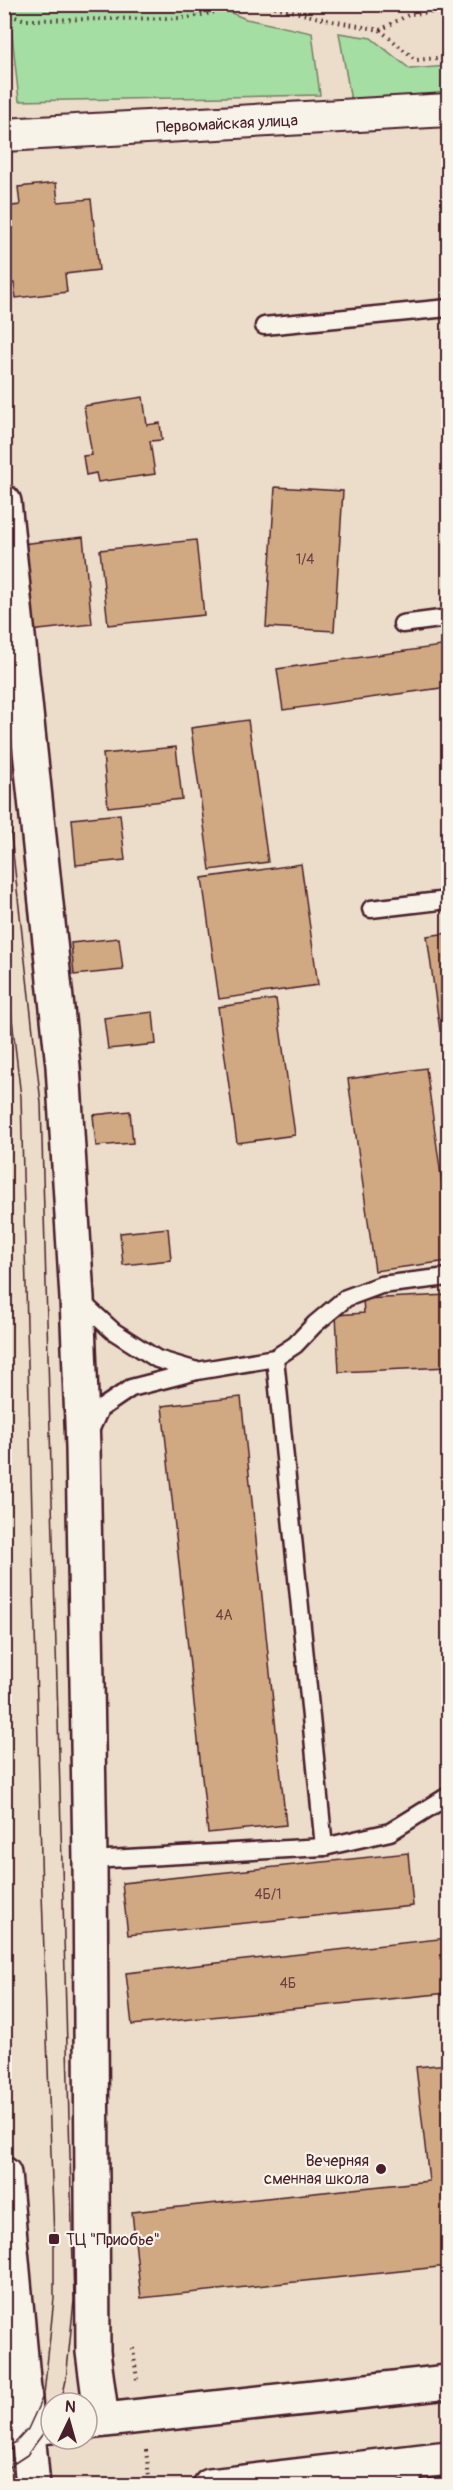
<svg xmlns="http://www.w3.org/2000/svg" width="453" height="2490" font-family="Pangolin,sans-serif">
  <style>
    .green { fill: #a4dea3; stroke: #777e67; stroke-width: 1.5 }
    .building { fill: #d0a982; stroke: #4a1f2b; stroke-width: 1.5 }
    .lines { fill: none; stroke-linecap: round; stroke-linejoin: round }
    .service-casing { stroke: #4a1f2b; stroke-width: 21 }
    .minor-casing { stroke: #4a1f2b; stroke-width: 36 }
    .tertiary-casing { stroke: #4a1f2b; stroke-width: 38 }
    .secondary-casing { stroke: #4a1f2b; stroke-width: 38 }
    .path { stroke: #4a1f2b; stroke-width: 4; stroke-dasharray: 1.5 4.5; stroke-linecap: butt }
    .service { stroke: #f7f3e8; stroke-width: 16 }
    .minor { stroke: #f7f3e8; stroke-width: 32 }
    .tertiary { stroke: #f7f3e8; stroke-width: 33 }
    .secondary { stroke: #f7f3e8; stroke-width: 33 }
    .tram { stroke: #4a1f2b; stroke-width: 1.5 }
    .poi-dot { fill: #4a1f2b; stroke: #f7f3e8; stroke-width: 2 }
    .labels { text-anchor: middle; stroke-width: 4.5; stroke-linejoin: round; paint-order: stroke }
    .number-label { font-size: 14px; fill: #6c4241 }
    .street-label { font-size: 16px; fill: #4a1f2b; stroke: #f7f3e8 }
    .poi-label { font-size: 16px; fill: #4a1f2b; stroke: #f7f3e8; text-anchor: end }
  </style>
  <rect width="100%" height="100%" fill="#ebddc9"/>
  <filter id="ink" filterUnits="userSpaceOnUse"><feTurbulence type="fractalNoise" baseFrequency=".0167" numOctaves="2"/><feDisplacementMap in="SourceGraphic" scale="12" xChannelSelector="R" yChannelSelector="G"/><feConvolveMatrix kernelMatrix="1 2 1 2 8 2 1 2 1" color-interpolation-filters="sRGB"/></filter>
  <g filter="url(#ink)">
    <!-- green -->
    <g class="green">
      <path d="M9,5H212L246,19L312,33L320,95L19,101Z"/>
      <path d="M339,33L371,38L410,69L448,66V94L351,101Z"/>
    </g>
    <!-- building -->
    <g class="building">
      <path d="M56,183L58,202L91,199L99,270L65,274L67,292L16,298L14,283L4,284V207L20,205L18,187Z"/>
      <path d="M143,397L147,425L160,423L162,440L150,441L155,474L98,482L96,473L86,475L83,456L92,455L84,406Z"/>
      <path d="M275,487L343,491L334,631L266,627Z"/>
      <path d="M83,537L92,624L30,631L21,544Z"/>
      <path d="M196,540L204,615L108,625L100,550Z"/>
      <path d="M448,645V687L283,710L277,669Z"/>
      <path d="M248,720L268,862L210,870L191,728Z"/>
      <path d="M176,747L182,799L108,807L103,754Z"/>
      <path d="M120,814L125,860L76,865L72,819Z"/>
      <path d="M301,864L318,985L219,999L202,878Z"/>
      <path d="M448,933V1030L440,1031L427,936Z"/>
      <path d="M119,938L123,970L74,975L71,943Z"/>
      <path d="M276,999L295,1135L237,1143L218,1007Z"/>
      <path d="M153,1012L156,1044L108,1049L104,1018Z"/>
      <path d="M426,1068L448,1226V1261L375,1271L348,1079Z"/>
      <path d="M130,1111L133,1143L96,1146L93,1115Z"/>
      <path d="M168,1228L171,1260L123,1265L120,1233Z"/>
      <path d="M448,1295V1367L339,1372L336,1315L364,1313L363,1299Z"/>
      <path d="M241,1397L286,1825L208,1833L162,1406Z"/>
      <path d="M408,1853L413,1906L128,1935L122,1883Z"/>
      <path d="M448,1938V1993L132,2025L126,1973Z"/>
      <path d="M448,2064V2266L141,2298L132,2212L429,2181L416,2067Z"/>
    </g>
    <g class="lines">
      <!-- service casing -->
      <g class="service-casing">
        <g id="service">
          <path d="M264,326L448,308"/>
          <path d="M402,624L448,618"/>
          <path d="M371,909L448,900"/>
          <path d="M77,1298L113,1331L157,1359L197,1371"/>
          <path d="M89,1433L100,1409L131,1388L197,1371L275,1358L295,1345L315,1324L346,1298L381,1285L448,1277"/>
          <path d="M324,1847L390,1832L448,1796"/>
          <path d="M90,1860L324,1847L275,1358"/>
          <path d="M411,2463L413,2486"/>
        </g>
      </g>
      <!-- minor casing -->
      <g class="minor-casing">
        <path id="minor" d="M4,135L448,110"/>
      </g>
      <!-- tertiary casing -->
      <g class="tertiary-casing">
        <g id="tertiary">
          <path d="M4,502L63,1066L77,1298L83,1447L90,1860L93,2352L102,2420"/>
          <path d="M4,2174L33,2486"/>
        </g>
      </g>
      <!-- secondary casing -->
      <g class="secondary-casing">
        <g id="secondary">
          <path d="M87,2422L448,2382"/>
          <path d="M4,2432L51,2426"/>
          <path d="M210,2486L448,2458"/>
        </g>
      </g>
      <!-- path -->
      <g class="path">
        <path d="M263,4L327,20L380,30L416,60L448,57"/>
        <path d="M4,14L26,20L188,18L250,4"/>
        <path d="M380,30L410,14L448,11"/>
        <path d="M133,2348L137,2380"/>
        <path d="M146,2450L150,2486"/>
      </g>
      <!-- service -->
      <use href="#service" class="service"/>
      <!-- minor -->
      <use href="#minor" class="minor"/>
      <!-- tertiary -->
      <use href="#tertiary" class="tertiary"/>
      <!-- secondary -->
      <use href="#secondary" class="secondary"/>
      <!-- tram -->
      <g class="tram">
        <path d="M4,773L41,1103L74,2300L66,2380L61,2403"/>
        <path d="M4,950L21,1097L42,1894L54,2239V2298L44,2394L28,2429L16,2442L4,2449"/>
        <path d="M4,2470L27,2455L51,2423"/>
      </g>
    </g>
  </g>
  <!-- markers -->
  <g class="poi-dot">
    <circle cx="381" cy="2169" r="6"/>
    <rect x="48" y="2233" width="12" height="12" rx="3"/>
  </g>
  <g class="labels">
    <!-- number labels -->
    <g class="number-label">
      <text x="305" y="564">1/4</text>
      <text x="224" y="1620">4А</text>
      <text x="268" y="1899">4Б/1</text>
      <text x="288" y="1988">4Б</text>
    </g>
    <!-- street labels -->
    <g class="street-label">
      <text transform="translate(227 123) rotate(-3)" y="6">Первомайская улица</text>
    </g>
    <!-- poi labels -->
    <g class="poi-label">
      <text x="369" y="2166">Вечерняя<tspan x="369" dy="18">сменная школа</tspan></text>
      <text x="66" y="2245" text-anchor="start">ТЦ "Приобье"</text>
    </g>
  </g>
  <!-- margin -->
  <rect width="453" height="2490" fill="none" stroke="#f7f3e8" stroke-width="24"/>
  <rect x="12" y="12" width="429" height="2466" fill="none" stroke="#4a1f2b" stroke-width="2" filter="url(#ink)"/>
  <!-- north arrow -->
  <g transform="translate(69 2421) rotate(5)"><circle r="28" fill="#f7f3e8" stroke="#b29e9c" stroke-width="1.5"/>
  <path d="M0-4.5L10 22L0 15L-10 22Z" fill="#4a1f2b"/>
  <text y="-9" font-size="16" font-weight="bold" text-anchor="middle" fill="#4a1f2b">N</text>
  </g>
</svg>
